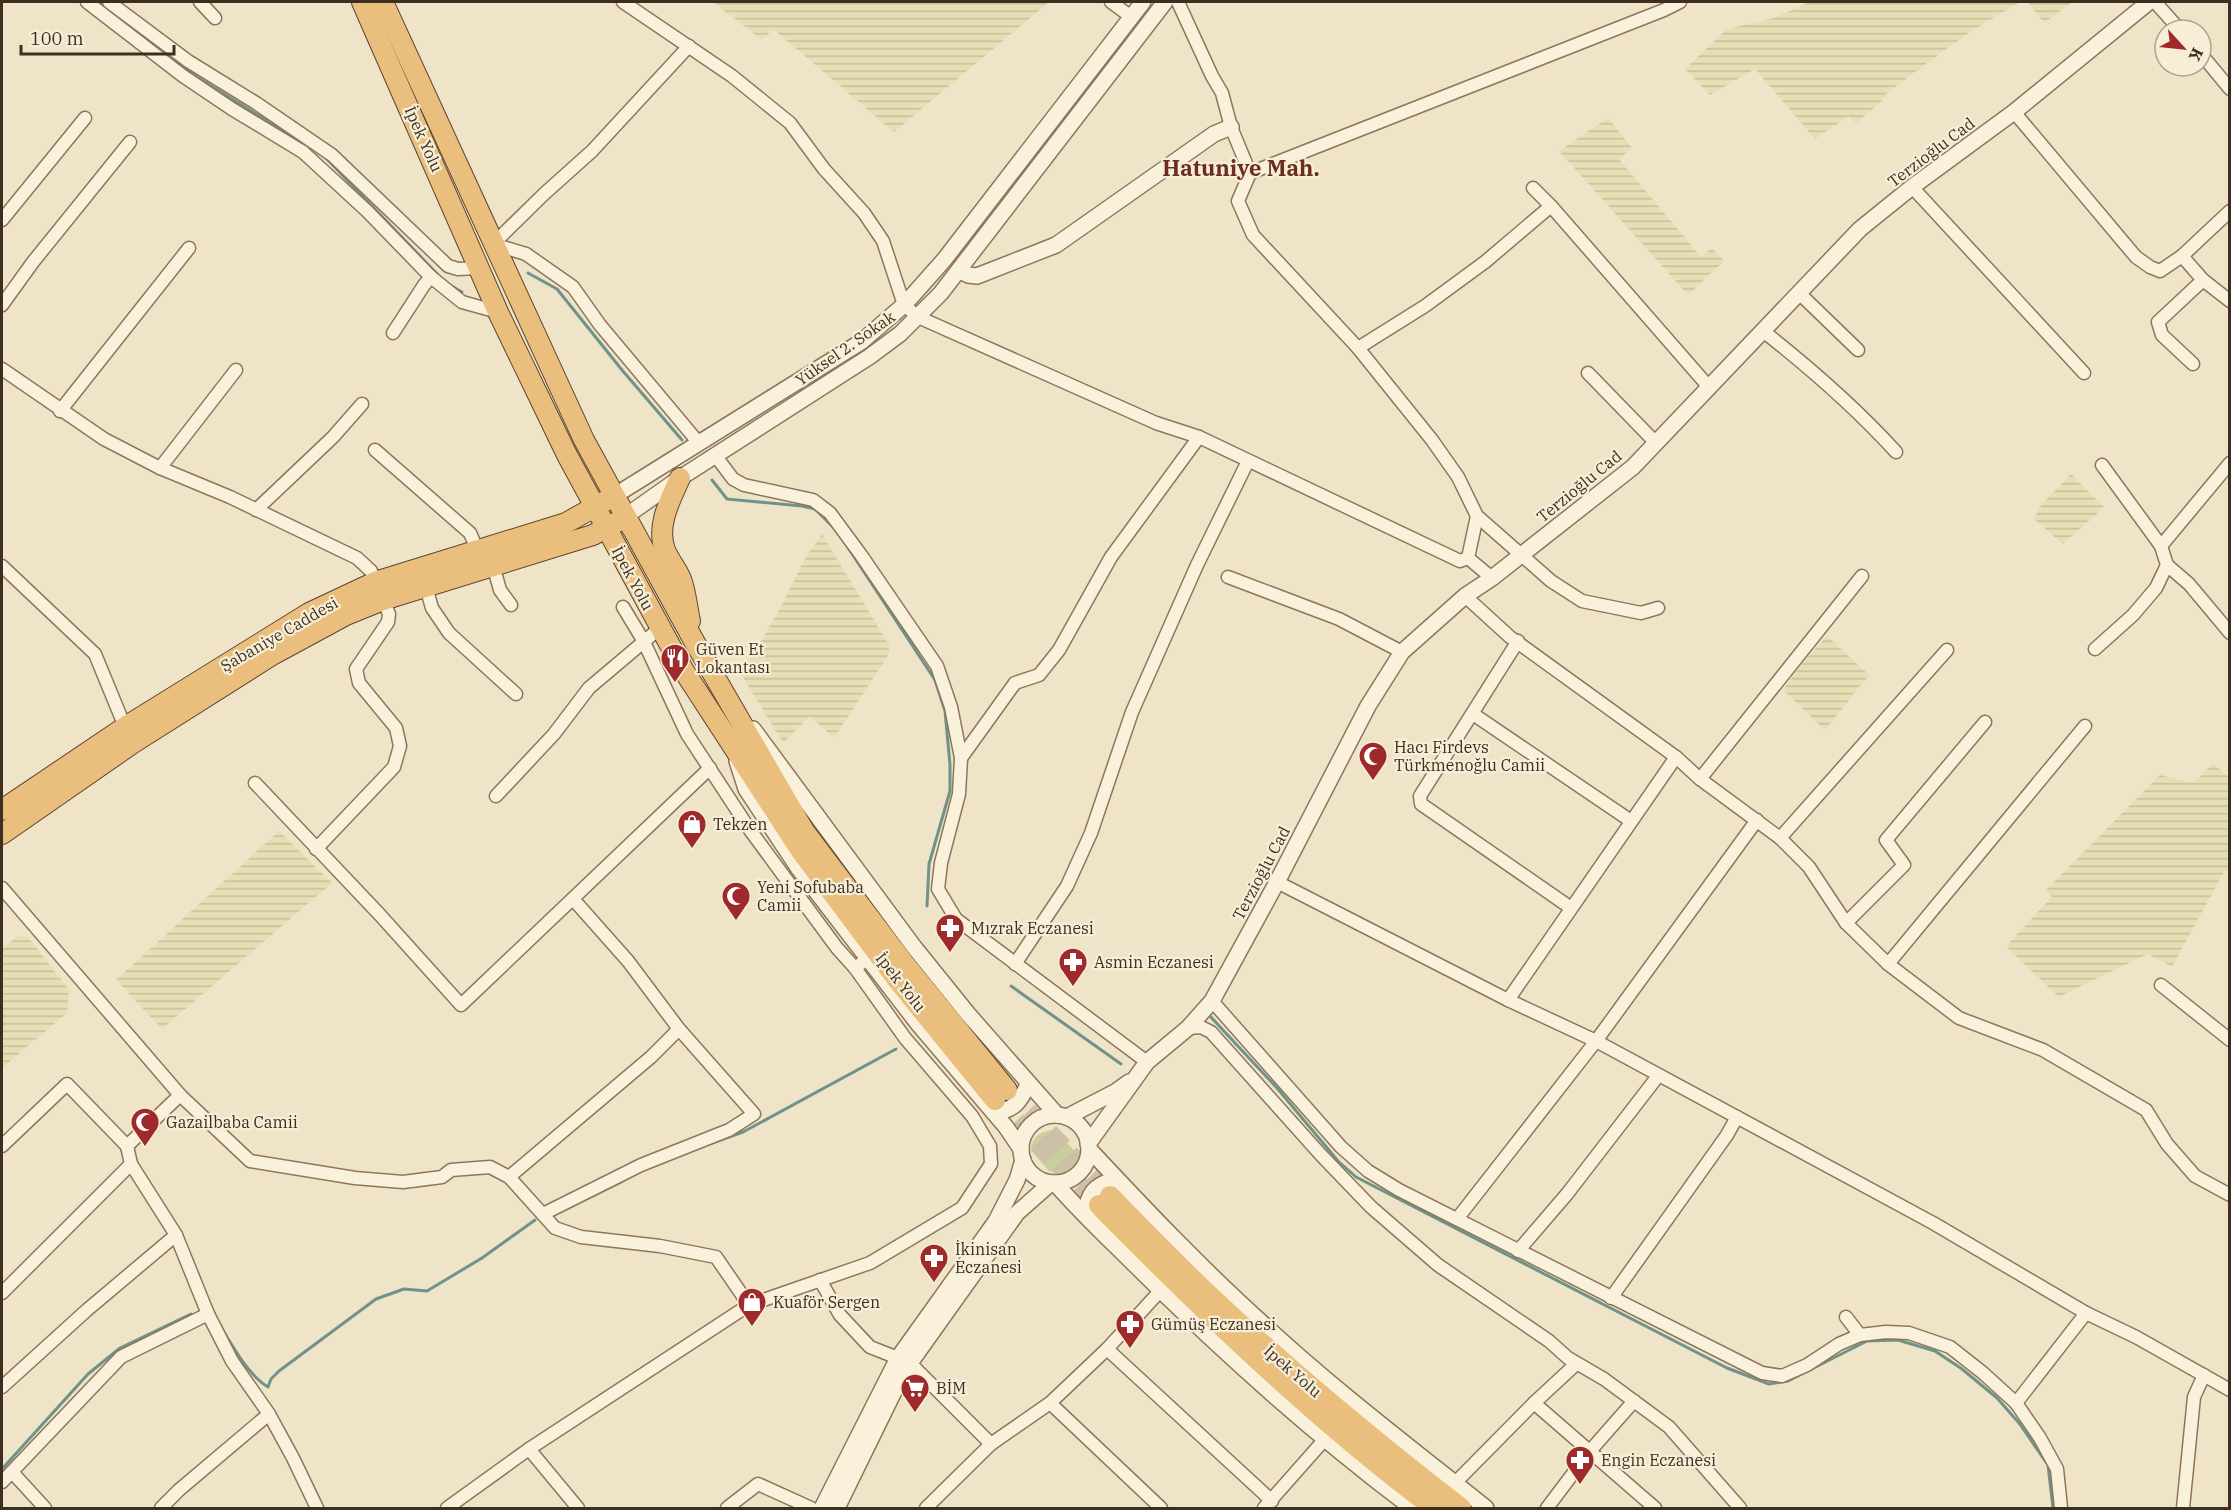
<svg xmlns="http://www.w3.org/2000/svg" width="2231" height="1510" font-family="'IBM Plex Serif',serif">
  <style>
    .farmland { fill: url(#farmland-rules) }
    .grass { fill: url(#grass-tufts) }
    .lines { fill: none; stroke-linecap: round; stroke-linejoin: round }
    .stream { stroke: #6f938a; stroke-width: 3 }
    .trunk-tunnel { stroke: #ccc0a6; stroke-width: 20; stroke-dasharray: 20 10; stroke-linecap: butt }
    .minor-casing { stroke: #8d765c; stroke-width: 15 }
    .tertiary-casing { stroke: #8d765c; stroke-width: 18 }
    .trunk-casing { stroke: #5b4430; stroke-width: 22 }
    .minor { stroke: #faf1dc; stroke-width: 12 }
    .tertiary { stroke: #faf1dc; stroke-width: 15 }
    .trunk { stroke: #eabe7c; stroke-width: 20 }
    .labels { text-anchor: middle; stroke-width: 4.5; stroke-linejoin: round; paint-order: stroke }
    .street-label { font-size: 16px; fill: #3d2e20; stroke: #f7eed8 }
    .poi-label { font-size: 16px; fill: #3d2e20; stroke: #f7eed8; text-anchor: start }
    .district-label { font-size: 22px; font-weight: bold; fill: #6b2e1e; stroke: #f7eed8 }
  </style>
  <defs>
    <pattern id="farmland-rules" width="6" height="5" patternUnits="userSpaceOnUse" patternTransform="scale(1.5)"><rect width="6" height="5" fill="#e6deb5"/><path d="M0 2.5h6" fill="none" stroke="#c6bf9b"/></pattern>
    <pattern id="grass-tufts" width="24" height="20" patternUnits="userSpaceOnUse" patternTransform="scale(1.5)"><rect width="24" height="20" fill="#c9cf9b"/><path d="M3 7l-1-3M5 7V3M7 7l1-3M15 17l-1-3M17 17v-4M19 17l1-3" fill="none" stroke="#aeb285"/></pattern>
  </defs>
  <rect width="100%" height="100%" fill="#f0e4c8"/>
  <!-- farmland -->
  <g class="farmland">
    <path d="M713,2H1049L894,132L773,29L762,40Z"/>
    <path d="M1810,2H2020L1970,32L1927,63L1886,94L1881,102L1856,123L1849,116L1815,139L1755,69L1710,95L1685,69L1727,29L1774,18Z"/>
    <path d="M2028,2H2072L2044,23Z"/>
    <path d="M1608,118L1632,148L1619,159L1701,257L1712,248L1724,261L1688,295L1559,151Z"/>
    <path d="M2071,474L2104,507L2063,544L2034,519L2041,505Z"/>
    <path d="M822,534L889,645V654L834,738L810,716L783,743L738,669L754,653L782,605L804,560Z"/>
    <path d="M1827,636L1869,675L1825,730L1783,690L1801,665Z"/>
    <path d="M2213,763L2229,778V871L2225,870L2172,967L2148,954L2059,997L2006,946L2052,897L2046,890L2160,775L2194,783Z"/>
    <path d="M279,831L332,883L162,1029L116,980Z"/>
    <path d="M18,936L28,937L69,990L67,1013L2,1068V949Z"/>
  </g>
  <!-- grass -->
  <path class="grass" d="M1053,1130L1075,1151L1070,1163L1059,1173L1049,1171L1031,1150C1032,1136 1040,1132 1053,1130Z"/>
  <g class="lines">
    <!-- stream -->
    <g class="stream">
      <path d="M100,2L107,8"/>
      <path d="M117,15L195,76L309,147"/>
      <path d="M325,157L441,278"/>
      <path d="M528,273L557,289L622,370L682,440"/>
      <path d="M448,284L462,292"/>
      <path d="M712,480L727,499L802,506L815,509L832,526"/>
      <path d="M845,543L935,680L945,711L950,765V791L929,864L927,906"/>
      <path d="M1011,986L1121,1064"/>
      <path d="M1208,1014L1277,1088L1338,1161L1356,1177L1727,1368L1769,1384L1788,1381L1867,1341L1898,1340L1935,1351L1962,1369L1997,1398L2019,1423L2048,1465L2053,1508"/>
      <path d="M706,1145L743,1132L896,1049"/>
      <path d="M562,1211L623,1181"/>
      <path d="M222,1329C234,1348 249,1376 268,1387L271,1379L279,1371L376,1299L404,1289L427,1291L482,1258L535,1220"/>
      <path d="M2,1469L88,1374L120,1348L191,1314"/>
    </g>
    <!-- trunk-tunnel -->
    <g class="trunk-tunnel">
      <path d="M1007,1090L1110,1196"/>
      <path d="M995,1100L1099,1205"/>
    </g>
    <!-- minor casing -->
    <g class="minor-casing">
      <g id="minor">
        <path d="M87,2L183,76L232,109L303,152L367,211L431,277L462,302L498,312"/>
        <path d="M109,2L188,61L256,103L332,155L448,266L458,269L479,268"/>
        <path d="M200,2L215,18"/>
        <path d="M623,2L732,76L790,123L824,169L864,213L883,241L904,305L918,317L1156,423L1199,437L1460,561L1468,558"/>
        <path d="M1111,2L1130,16"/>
        <path d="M1178,2L1212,76L1222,93L1231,127L1250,173L1238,201L1253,235L1358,348L1432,440L1458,477L1477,516L1551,581L1582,601L1641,613L1658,608"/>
        <path d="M2155,2L2180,30"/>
        <path d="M689,46L592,151L544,194L493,244L526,254L573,287L600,325L698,442"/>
        <path d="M2201,54L2230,89"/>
        <path d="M2014,112L2136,257L2150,267L2160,271L2182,256L2230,211"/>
        <path d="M1250,173L1664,10L1680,2"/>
        <path d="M1912,187L2084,373"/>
        <path d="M1533,188L1551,206"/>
        <path d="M2,220L85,118"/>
        <path d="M2182,256L2203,280L2230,301"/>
        <path d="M1799,293L1858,350"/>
        <path d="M2,305L33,262L130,142"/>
        <path d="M1763,331C1810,368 1855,407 1896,452"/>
        <path d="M393,333L424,285L431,277"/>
        <path d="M1358,348L1425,306L1485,262L1551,206L1708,386"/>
        <path d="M2193,364L2162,335L2158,322L2203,280"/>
        <path d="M2,369L104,439L160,468L230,497L357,558L371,571L389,614L388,622L356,669L359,683L396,728L400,746L394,767L316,849"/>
        <path d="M1588,373L1656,443"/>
        <path d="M60,411L189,248"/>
        <path d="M375,450L470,533L477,549"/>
        <path d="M715,455L733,479L744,485L813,500L830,513L861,555L937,666L951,707L961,758L959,794L941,863L938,889L956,919L1147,1062"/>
        <path d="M160,468L236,370"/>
        <path d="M256,510L333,437L362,404"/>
        <path d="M1477,516L1468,558L1492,578"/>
        <path d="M2161,546L2230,463"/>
        <path d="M493,565L500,590L511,605"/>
        <path d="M2167,565L2189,584L2230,633"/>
        <path d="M2,566L95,654L125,727"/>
        <path d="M1228,577L1339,619L1402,652"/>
        <path d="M426,587L432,608L449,633L516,694"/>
        <path d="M1465,596L1510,637L1676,757L1700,779L1780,838L1809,867L1846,923L1888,964L1959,1018L2043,1050L2146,1110L2167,1144L2195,1176L2230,1195"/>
        <path d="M623,607L643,640L687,734L750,830L837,948L855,968"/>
        <path d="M1518,641L1420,796L1421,804L1571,908"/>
        <path d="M2095,649L2133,615L2156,588L2167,565L2161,546L2102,465"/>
        <path d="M1473,714L1631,821"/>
        <path d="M961,758L1015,683L1039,675L1059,650L1111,557L1199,437"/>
        <path d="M1700,779L1862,576"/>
        <path d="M255,783L380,915L461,1005L710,768"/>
        <path d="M496,796L554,734L589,688L660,628"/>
        <path d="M1780,838L1947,650"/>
        <path d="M1277,882L1508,1000L1596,1041L1933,1223L2086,1313L2136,1337L2230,1390"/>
        <path d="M2,888L180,1095L250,1161L355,1178L403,1182L442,1177L451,1170L490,1167L509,1177L555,1228L581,1237L660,1246L716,1257L749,1305"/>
        <path d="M1846,923L1904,865L1886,840L1985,722"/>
        <path d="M1015,964L1067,886L1091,833L1132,712L1197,565L1248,461"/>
        <path d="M1888,964L2085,726"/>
        <path d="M2161,985L2230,1040"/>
        <path d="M1508,1000L1676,757"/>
        <path d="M1212,1001L1341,1147L1368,1171L1399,1190L1762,1373L1782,1376L1807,1365L1839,1344L1860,1335L1886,1332L1909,1333L1950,1347L1983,1373L2016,1403L2040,1438L2057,1469L2061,1508"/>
        <path d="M1188,1028L1201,1027L1211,1032L1321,1155L1371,1207L1438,1265L1549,1341L1568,1358L1604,1379L1669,1427L1740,1508"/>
        <path d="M2,1146L67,1084L127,1146"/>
        <path d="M131,1164L176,1235L208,1314L232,1361L269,1414L293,1458L317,1508"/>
        <path d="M509,1177L651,1057L679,1029"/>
        <path d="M543,1214L641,1165L729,1130L754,1114L679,1029L628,961L573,899"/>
        <path d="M1457,1219L1596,1041L1757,820"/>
        <path d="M1518,1251L1567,1194L1658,1076"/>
        <path d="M820,1280L840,1315L870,1347L898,1358"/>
        <path d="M2,1293L131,1164L127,1146L180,1095"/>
        <path d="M1611,1298L1727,1135L1737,1117"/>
        <path d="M1846,1317L1860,1335"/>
        <path d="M1107,1349L1272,1501"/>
        <path d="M910,1363L991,1444"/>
        <path d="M2,1387L87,1310L176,1235"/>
        <path d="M1050,1403L1161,1508"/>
        <path d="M1534,1403L1655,1508"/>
        <path d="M2016,1403L2086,1313"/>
        <path d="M529,1449L578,1508"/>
        <path d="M12,1472L45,1508"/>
        <path d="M2,1482L121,1357L208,1314"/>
        <path d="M1455,1483L1534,1403L1576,1364"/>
        <path d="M161,1508L179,1490L269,1414"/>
        <path d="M447,1508L529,1449L749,1305L870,1263L962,1208L991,1164L990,1146L972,1116L905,1038L855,968L867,959"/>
        <path d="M727,1508L758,1484L811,1508"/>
        <path d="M926,1508L991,1444L1050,1403L1107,1349L1161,1290"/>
        <path d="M1264,1508L1325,1439"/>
        <path d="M1547,1508L1590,1451L1634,1401"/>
        <path d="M2183,1508L2194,1397L2204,1375"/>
      </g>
    </g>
    <!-- tertiary casing -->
    <g class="tertiary-casing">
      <g id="tertiary">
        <path d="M959,270L968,275L977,276L1056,245L1214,134L1231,127"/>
        <path d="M614,496L861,342L904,305L944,260L1143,2"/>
        <path d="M626,516L680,478L869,357L900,334L941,293L1165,2"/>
        <path d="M753,729L914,947L968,1014L1057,1115"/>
        <path d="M737,761L746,789L799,869L919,1025L1006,1127L1021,1149"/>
        <path d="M993,1112C1013,1112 1021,1101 1028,1084"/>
        <circle cx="1055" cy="1149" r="34"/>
        <path d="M1067,1117L1115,1092L1129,1082"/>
        <path d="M1088,1144L1147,1062L1188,1028L1212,1001L1277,882L1368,706L1402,652L1465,596L1492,578L1633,467L1860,229L1912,187L2014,112L2149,2"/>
        <path d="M1089,1149C1145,1209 1201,1268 1262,1323C1333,1389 1411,1448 1486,1508"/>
        <path d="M1055,1183C1080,1212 1108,1238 1135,1265C1222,1352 1314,1434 1412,1508"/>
        <path d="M1086,1215C1087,1193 1095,1185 1116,1179"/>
        <path d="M822,1508L898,1358L996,1221L1017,1180L1023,1160"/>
        <path d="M837,1508L903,1373L1017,1213L1051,1183"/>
      </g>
    </g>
    <!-- trunk casing -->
    <g class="trunk-casing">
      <g id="trunk">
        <path d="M362,2L498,312L567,455L684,671L801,851L899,982L995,1100"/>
        <path d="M383,2L584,440L694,641L804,831L903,962L1007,1090"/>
        <path d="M680,478C670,500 656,526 665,550C669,560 677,569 681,579C686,592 687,608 690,621"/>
        <path d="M2,810L125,727L309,613L375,582L566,523L607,500"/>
        <path d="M2,834L133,743L272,655L346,615L383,600L593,535L617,522"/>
        <path d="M1110,1196C1143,1230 1176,1264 1210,1296C1290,1371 1374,1441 1461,1508"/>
        <path d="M1099,1205C1204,1312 1314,1418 1434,1508"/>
      </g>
    </g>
    <!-- minor -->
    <use href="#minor" class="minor"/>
    <!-- tertiary -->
    <use href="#tertiary" class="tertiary"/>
    <!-- trunk -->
    <use href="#trunk" class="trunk"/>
  </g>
  <!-- icons -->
  <defs>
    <g id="restaurant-pin" transform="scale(1.5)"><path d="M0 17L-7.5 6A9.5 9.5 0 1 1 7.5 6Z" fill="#9e2a2b" stroke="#f7eed8"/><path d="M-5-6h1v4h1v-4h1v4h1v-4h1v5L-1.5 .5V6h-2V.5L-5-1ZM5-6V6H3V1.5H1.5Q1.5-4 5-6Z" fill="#fff"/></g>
    <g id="mosque-pin" transform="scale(1.5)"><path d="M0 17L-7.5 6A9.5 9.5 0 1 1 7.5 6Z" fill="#9e2a2b" stroke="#f7eed8"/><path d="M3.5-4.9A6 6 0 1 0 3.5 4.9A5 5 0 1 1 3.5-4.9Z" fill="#fff"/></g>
    <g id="shop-pin" transform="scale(1.5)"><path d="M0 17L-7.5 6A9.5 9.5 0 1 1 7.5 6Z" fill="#9e2a2b" stroke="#f7eed8"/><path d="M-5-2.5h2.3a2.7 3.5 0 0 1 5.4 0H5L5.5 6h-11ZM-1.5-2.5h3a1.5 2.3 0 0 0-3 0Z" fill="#fff"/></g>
    <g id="pharmacy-pin" transform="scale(1.5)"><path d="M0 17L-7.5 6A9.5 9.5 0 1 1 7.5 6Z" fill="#9e2a2b" stroke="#f7eed8"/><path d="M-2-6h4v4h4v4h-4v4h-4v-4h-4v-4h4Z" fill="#fff"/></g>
    <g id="supermarket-pin" transform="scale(1.5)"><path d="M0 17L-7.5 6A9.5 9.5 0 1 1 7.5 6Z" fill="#9e2a2b" stroke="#f7eed8"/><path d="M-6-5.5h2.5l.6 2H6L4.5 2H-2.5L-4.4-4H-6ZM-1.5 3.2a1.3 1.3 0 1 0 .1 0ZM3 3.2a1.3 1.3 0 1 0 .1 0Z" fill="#fff"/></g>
  </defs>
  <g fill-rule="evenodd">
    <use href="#restaurant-pin" x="675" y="658"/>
    <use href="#mosque-pin" x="1373" y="756"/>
    <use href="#shop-pin" x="692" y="824"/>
    <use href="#mosque-pin" x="736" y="896"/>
    <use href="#pharmacy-pin" x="950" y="928"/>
    <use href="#pharmacy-pin" x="1073" y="962"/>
    <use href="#mosque-pin" x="145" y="1122"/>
    <use href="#pharmacy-pin" x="934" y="1258"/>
    <use href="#shop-pin" x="752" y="1302"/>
    <use href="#pharmacy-pin" x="1130" y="1324"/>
    <use href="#supermarket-pin" x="915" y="1388"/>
    <use href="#pharmacy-pin" x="1580" y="1460"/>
  </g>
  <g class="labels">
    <!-- street labels -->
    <g class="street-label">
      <text transform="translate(424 139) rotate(66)" y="6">İpek Yolu</text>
      <text transform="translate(1931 152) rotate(-37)" y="6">Terzioğlu Cad</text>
      <text transform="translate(845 348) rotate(-35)" y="6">Yüksel 2. Sokak</text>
      <text transform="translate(1579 486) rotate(-39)" y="6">Terzioğlu Cad</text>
      <text transform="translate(633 578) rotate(62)" y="6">İpek Yolu</text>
      <text transform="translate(279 634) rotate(-30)" y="6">Şabaniye Caddesi</text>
      <text transform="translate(1261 873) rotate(-62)" y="6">Terzioğlu Cad</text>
      <text transform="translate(901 982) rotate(52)" y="6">İpek Yolu</text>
      <text transform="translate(1293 1371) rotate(41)" y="6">İpek Yolu</text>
    </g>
    <!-- poi labels -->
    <g class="poi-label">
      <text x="696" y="655">Güven Et<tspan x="696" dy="18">Lokantası</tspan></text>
      <text x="1394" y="753">Hacı Firdevs<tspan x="1394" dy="18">Türkmenoğlu Camii</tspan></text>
      <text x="713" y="830">Tekzen</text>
      <text x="757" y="893">Yeni Sofubaba<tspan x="757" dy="18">Camii</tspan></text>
      <text x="971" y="934">Mızrak Eczanesi</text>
      <text x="1094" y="968">Asmin Eczanesi</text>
      <text x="166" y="1128">Gazailbaba Camii</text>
      <text x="955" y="1255">İkinisan<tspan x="955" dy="18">Eczanesi</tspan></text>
      <text x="773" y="1308">Kuaför Sergen</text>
      <text x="1151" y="1330">Gümüş Eczanesi</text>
      <text x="936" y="1394">BİM</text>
      <text x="1601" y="1466">Engin Eczanesi</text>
    </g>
    <!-- district labels -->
    <g class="district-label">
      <text x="1241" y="176">Hatuniye Mah.</text>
    </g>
  </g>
  <!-- border -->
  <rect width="2231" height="1510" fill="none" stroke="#3d2e20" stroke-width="6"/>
  <!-- north arrow -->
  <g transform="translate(2183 48) rotate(117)"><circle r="28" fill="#f7eed8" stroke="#ada18e" stroke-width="1.5"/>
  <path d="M0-4.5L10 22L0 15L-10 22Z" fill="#9e2a2b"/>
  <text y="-9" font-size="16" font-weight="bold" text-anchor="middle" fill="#3d2e20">K</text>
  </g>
  <!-- scale -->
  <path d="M21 45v9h153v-9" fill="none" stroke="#3d2e20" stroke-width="3"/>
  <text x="30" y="45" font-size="18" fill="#3d2e20" stroke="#f7eed8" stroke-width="4.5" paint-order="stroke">100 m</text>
</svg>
